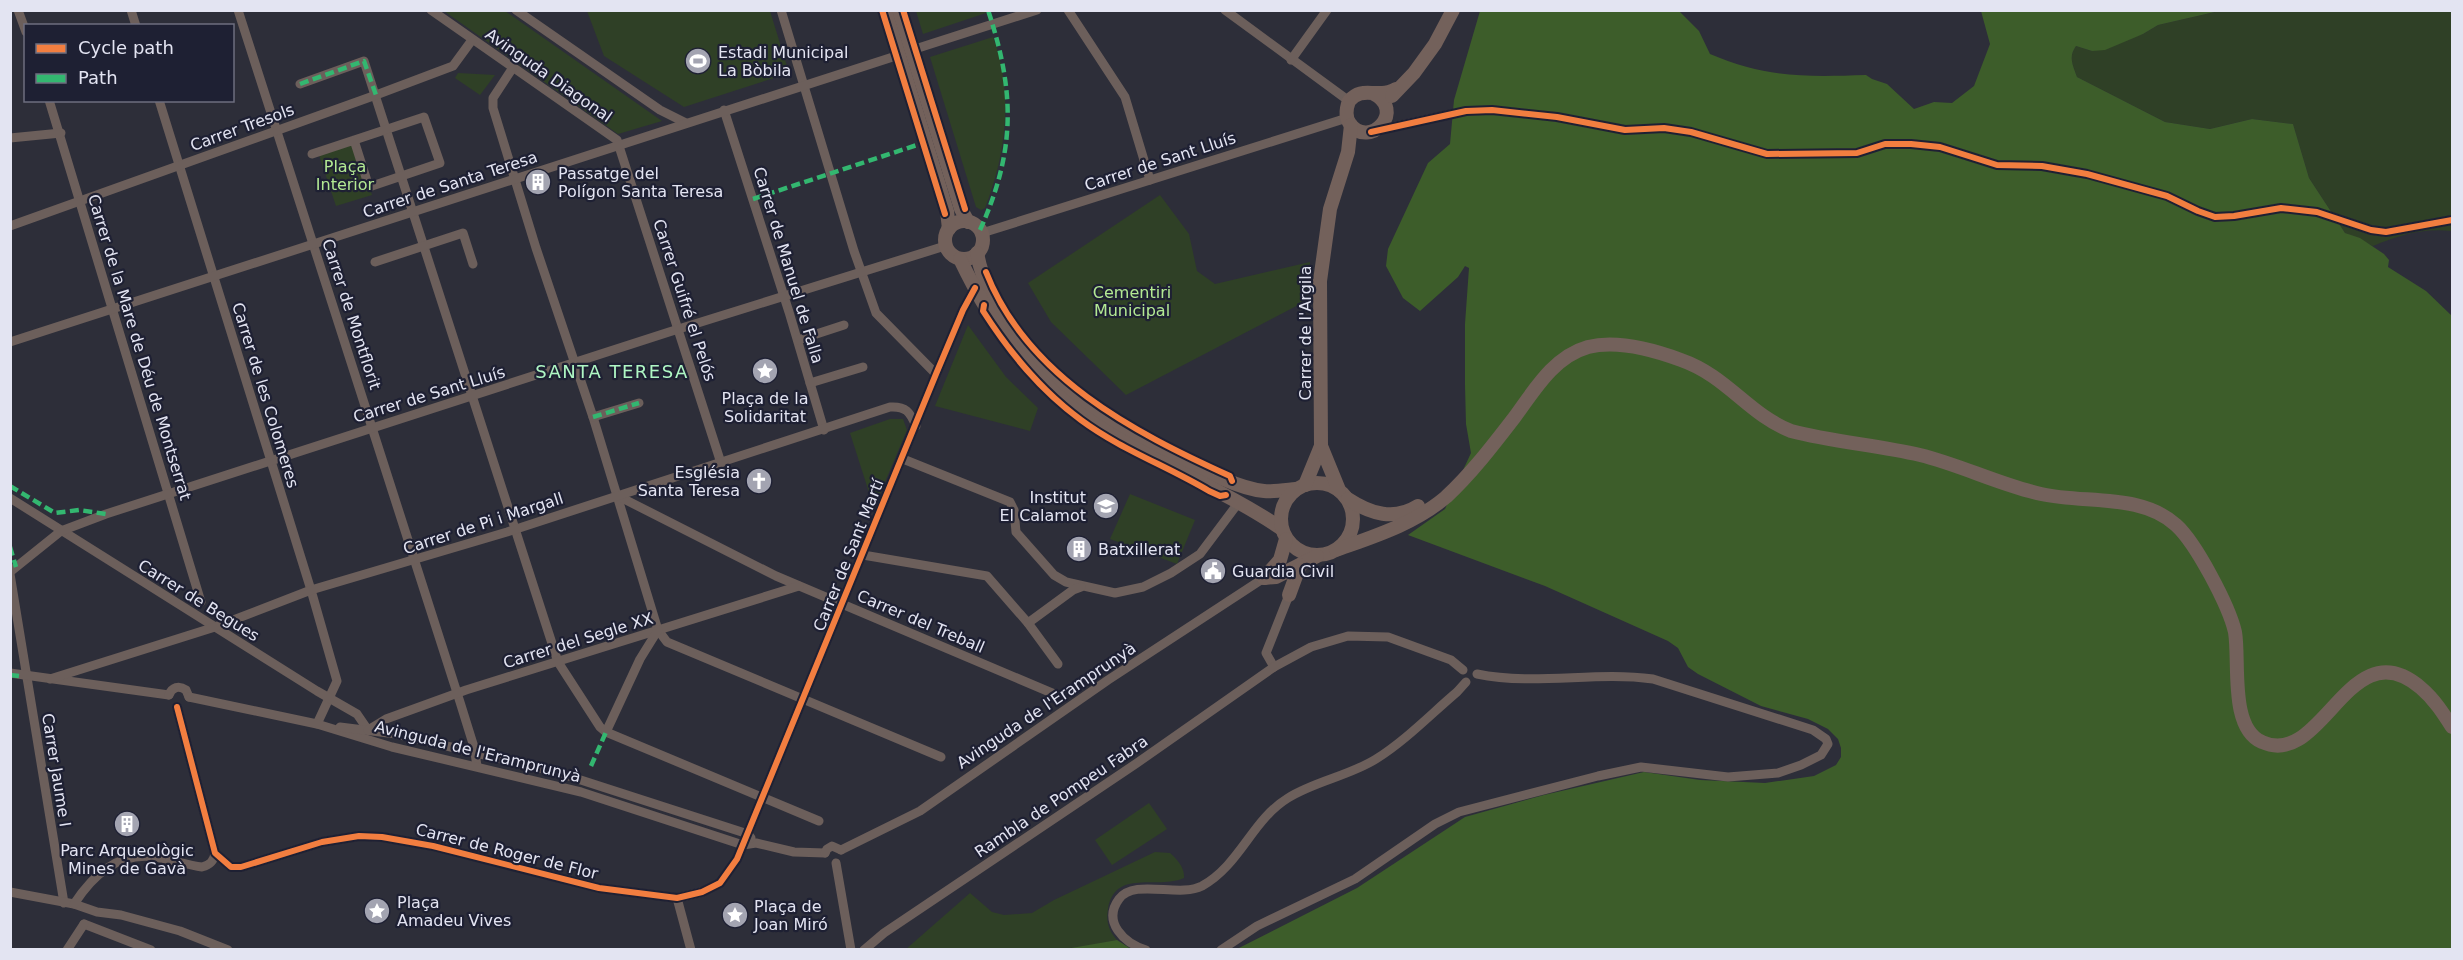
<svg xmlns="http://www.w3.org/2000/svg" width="2463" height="960" font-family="'DejaVu Sans',sans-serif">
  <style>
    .green { fill: #2f4026 }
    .forest { fill: #3d5d2a }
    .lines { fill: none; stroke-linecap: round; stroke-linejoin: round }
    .street { stroke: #6c5f5b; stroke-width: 9 }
    .secondary { stroke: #73615b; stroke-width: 14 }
    .quiet { stroke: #33b770; stroke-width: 4.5; stroke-dasharray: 9 4.5; stroke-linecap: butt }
    .cycleway-casing { stroke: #1e2033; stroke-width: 10 }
    .cycleway { stroke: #f27e40; stroke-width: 6 }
    .labels { text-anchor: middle; stroke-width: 4.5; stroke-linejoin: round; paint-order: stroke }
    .poi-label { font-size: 16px; fill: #e3e4f2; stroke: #1e2033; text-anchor: start }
    .street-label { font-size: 16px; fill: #e3e4f2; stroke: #1e2033 }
    .park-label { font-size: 16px; fill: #b3e993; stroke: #1e2033 }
    .neighbourhood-label { font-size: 18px; letter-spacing: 1.5px; fill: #aff7c4; stroke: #1e2033 }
  </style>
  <rect width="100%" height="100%" fill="#2d2e39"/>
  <!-- green -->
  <g class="green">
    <path d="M985,10L986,13L923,34L916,11Z"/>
    <path d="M444,11H505L662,121L618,134Z"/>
    <path d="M587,11H770L787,66L774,78L684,107L604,56Z"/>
    <path d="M2219,11H2452V231C2421,228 2401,235 2373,246L2345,233L2309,178L2293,124L2252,119L2210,129L2165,122L2077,77C2073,65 2068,57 2076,46L2092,51L2143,34L2158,25Z"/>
    <path d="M993,37C1014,93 1006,154 985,208L981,210L976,207L930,57Z"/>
    <path d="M458,73L495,75L480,95L455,78Z"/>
    <path d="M355,144L372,195L336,206L319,155Z"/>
    <path d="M1160,195L1189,234L1197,271L1215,284L1310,262L1308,300L1126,395L1051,322L1028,283Z"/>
    <path d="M968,325L1006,377L1038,408L1030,431L935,406Z"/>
    <path d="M890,419H903L907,430L874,508L850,433Z"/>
    <path d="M1130,494L1195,520L1177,564L1110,539Z"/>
    <path d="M1149,803L1167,829L1112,865L1095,840Z"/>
    <path d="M1155,852L1170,853C1177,859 1185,868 1184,878C1157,890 1115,868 1108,909C1106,921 1108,930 1117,940L1066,950H905L970,893L992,912L1004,915L1032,913L1054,900Z"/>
  </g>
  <!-- forest -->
  <g class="forest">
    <path d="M1480,11H1679L1699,31L1710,54C1766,78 1806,77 1866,75L1872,79L1887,84L1914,109L1934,102L1952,103L1974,86L1990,44L1981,11H2219L2158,25L2143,34L2105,50L2092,51L2076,46C2068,57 2073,65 2077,77L2165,122L2210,129L2252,119L2293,124L2309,178L2345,233L2360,238L2384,254L2389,260L2388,267L2426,291L2452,316V949L1235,950L1357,888L1465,817L1544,795L1644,772L1700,780L1765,783L1814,776L1836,765L1841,757V748L1838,739L1828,729L1808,719L1761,706L1698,674L1688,667L1678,648L1668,641L1545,586L1408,535L1445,509L1471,453L1466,424L1465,385V324L1469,268L1465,266L1458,277L1420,311L1403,298L1386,266L1388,249L1428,163L1450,144L1454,100Z"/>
    <path d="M1117,940L1131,949H1066Z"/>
  </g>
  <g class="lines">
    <!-- street -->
    <g class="street">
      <path d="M18,10L26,32"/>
      <path d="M131,10L136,26"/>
      <path d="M238,10L460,702L474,747L477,766"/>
      <path d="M431,10L617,140L721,463"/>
      <path d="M516,10L660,110L686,123"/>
      <path d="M781,10L854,251L876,313L936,374"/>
      <path d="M1068,10L1125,97L1150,180"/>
      <path d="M1225,10L1349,101"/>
      <path d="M912,50L1037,10"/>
      <path d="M1291,60L1327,10"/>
      <path d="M512,69L493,98V108L536,248L593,417L658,630L667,642L941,757"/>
      <path d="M300,84L364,61L558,662L600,727L606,732L819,821"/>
      <path d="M49,100L201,602"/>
      <path d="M159,100L311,590L337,681L317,724"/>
      <path d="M724,110L789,312L824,430"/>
      <path d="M1378,130L1466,111L1492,110L1557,117L1625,130L1664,128L1691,132L1767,154L1857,153L1885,144H1911L1940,147L1997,165L2042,166L2087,174L2167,196L2198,211L2215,217L2234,216L2281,208L2317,212L2371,230L2386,232L2452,220"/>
      <path d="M10,138L61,133"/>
      <path d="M312,154L424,117L440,163L369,187L354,140"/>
      <path d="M10,226L376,95L453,66L472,40"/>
      <path d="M982,233L1347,118"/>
      <path d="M375,262L463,233L473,264"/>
      <path d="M798,340L844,325"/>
      <path d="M10,342L899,55"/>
      <path d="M810,383L863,367"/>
      <path d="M593,417L639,403"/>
      <path d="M903,459L1010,502L1014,510L1016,532L1054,575L1066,582L1115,593L1143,587L1171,573L1200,554L1239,502"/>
      <path d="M618,496L776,576L1052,693"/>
      <path d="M10,498L317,691L357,714L368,730"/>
      <path d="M863,555L987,576L1028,623L1058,664"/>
      <path d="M10,572L61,531L106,514L669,332L945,246"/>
      <path d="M10,574L64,903"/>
      <path d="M1028,623L1073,590L1081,587"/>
      <path d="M1274,667L1266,653L1289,595"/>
      <path d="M10,673L169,695"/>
      <path d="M50,679L215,627L311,590L507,532L890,407C906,406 910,412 916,426"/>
      <path d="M169,695C172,687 179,685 186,690L189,697"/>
      <path d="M189,697L317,724L392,747L581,792L743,845L756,843L794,852L825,853"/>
      <path d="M177,707L215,853L231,867H241L322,842L359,836L382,837L433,846L599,888L677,898L702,892L720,883L737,859L936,374L963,310L975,288"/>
      <path d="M340,727L396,734L556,772L748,834L751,838"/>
      <path d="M368,730L386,719L466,690L799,586"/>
      <path d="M606,732L640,659L658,630"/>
      <path d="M841,850L920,811L1108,680L1264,578"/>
      <path d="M825,853L827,849L832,846L841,850"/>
      <path d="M836,863L851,950"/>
      <path d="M10,892L74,904L97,912L121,915L180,931L228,950"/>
      <path d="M677,898L691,950"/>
      <path d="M74,904C93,875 118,852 155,857C171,859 186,865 202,867C210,865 214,861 215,853"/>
      <path d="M84,924L151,950"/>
      <path d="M67,950L84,924"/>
      <path d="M864,950L884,933L1137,763L1274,667L1311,647L1348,636L1388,637L1451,660L1463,670"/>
      <path d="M1146,950C1124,943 1102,922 1119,899C1134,878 1179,898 1202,886C1240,865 1252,820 1288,798C1315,781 1349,776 1376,759C1405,741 1431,714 1457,692L1466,682"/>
      <path d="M1221,950L1257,926L1355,879L1435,824L1459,812L1598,776L1641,767L1728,777L1778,773L1801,765L1821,755L1828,744L1826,739L1813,730L1653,679C1594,671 1536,686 1477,674"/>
    </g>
    <!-- secondary -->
    <g class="secondary">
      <path d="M885,10L947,211L949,229"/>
      <path d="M899,10L961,209L968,222"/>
      <path d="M1372,93C1408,110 1369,150 1350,124C1345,117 1346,109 1349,101C1360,89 1368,94 1382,93C1387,93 1392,91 1396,89"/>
      <path d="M1392,96L1414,73L1435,44L1453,10"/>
      <circle cx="964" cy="240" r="19"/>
      <path d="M977,253C989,319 1054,383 1107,418C1126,431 1148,440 1168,451C1195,465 1234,488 1264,491C1275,492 1286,490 1296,489"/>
      <path d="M960,259C994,330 1034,386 1102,429C1160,466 1225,490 1282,529"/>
      <circle cx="1317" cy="519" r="36"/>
      <path d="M1305,485L1321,446"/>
      <path d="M1339,490L1321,446L1320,281L1330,209L1348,152L1351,125"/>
      <path d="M1348,499C1371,514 1394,521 1418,506"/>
      <path d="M1336,550C1375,536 1414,524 1446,497C1471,474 1494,444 1514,418C1534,391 1553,357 1588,347C1616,340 1654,350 1681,360C1727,376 1748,414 1791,431C1833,442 1877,445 1920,455C1961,465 2000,485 2041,494C2085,504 2141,493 2176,525C2196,543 2229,606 2235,632C2240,661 2229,728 2262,742C2323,770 2349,626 2421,688C2434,699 2443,713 2452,727"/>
      <path d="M1264,578L1276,577L1317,556"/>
      <path d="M1264,578L1280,560L1286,539"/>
      <path d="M1289,595L1300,565"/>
    </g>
    <!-- quiet -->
    <g class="quiet">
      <path d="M300,84L364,61L376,95"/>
      <path d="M753,199L926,142"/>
      <path d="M980,230C1016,150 1015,92 988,10"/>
      <path d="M593,417L639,403"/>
      <path d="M10,486L55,513L79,510L106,514"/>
      <path d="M10,547L16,567"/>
      <path d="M10,675L19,676"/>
      <path d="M591,766L606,732"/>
    </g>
    <!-- cycleway casing -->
    <g class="cycleway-casing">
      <g id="cycleway">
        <path d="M882,10L945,214"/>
        <path d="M903,10L965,209"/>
        <path d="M1371,132L1466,111L1492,110L1557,117L1625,130L1664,128L1691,132L1767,154L1857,153L1885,144H1911L1940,147L1997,165L2042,166L2087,174L2167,196L2198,211L2215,217L2234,216L2281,208L2317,212L2371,230L2386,232L2452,220"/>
        <path d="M986,272C1027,377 1133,432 1230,476L1232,481"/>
        <path d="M984,305L983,311C1010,353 1040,390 1081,420C1120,449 1167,466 1209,491L1220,496L1226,495"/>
        <path d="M177,707L215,853L231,867H241L322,842L359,836L382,837L433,846L599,888L677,898L702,892L720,883L737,859L936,374L963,310L975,288"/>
      </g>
    </g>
    <!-- cycleway -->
    <use href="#cycleway" class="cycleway"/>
  </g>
  <!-- icons -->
  <defs>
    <g id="stadium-disc" transform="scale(1.35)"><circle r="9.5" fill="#a3a4b1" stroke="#1e2033"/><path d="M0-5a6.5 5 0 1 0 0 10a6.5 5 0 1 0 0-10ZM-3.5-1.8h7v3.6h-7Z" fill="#fff"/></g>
    <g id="building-disc" transform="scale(1.35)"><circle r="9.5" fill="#a3a4b1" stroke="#1e2033"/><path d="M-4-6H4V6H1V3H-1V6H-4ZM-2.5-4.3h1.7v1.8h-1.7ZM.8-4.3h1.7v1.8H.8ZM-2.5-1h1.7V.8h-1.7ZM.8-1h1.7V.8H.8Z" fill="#fff"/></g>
    <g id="sight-disc" transform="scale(1.35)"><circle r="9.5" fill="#a3a4b1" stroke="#1e2033"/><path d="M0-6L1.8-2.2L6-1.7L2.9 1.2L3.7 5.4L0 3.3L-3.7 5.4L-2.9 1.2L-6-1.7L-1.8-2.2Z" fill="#fff"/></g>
    <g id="church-disc" transform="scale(1.35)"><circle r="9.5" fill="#a3a4b1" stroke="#1e2033"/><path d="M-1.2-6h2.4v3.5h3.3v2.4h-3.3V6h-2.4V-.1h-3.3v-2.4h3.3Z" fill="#fff"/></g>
    <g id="school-disc" transform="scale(1.35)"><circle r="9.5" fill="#a3a4b1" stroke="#1e2033"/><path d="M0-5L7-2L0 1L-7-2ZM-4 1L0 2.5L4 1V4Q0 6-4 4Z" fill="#fff"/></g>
    <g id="civic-disc" transform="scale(1.35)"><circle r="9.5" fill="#a3a4b1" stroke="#1e2033"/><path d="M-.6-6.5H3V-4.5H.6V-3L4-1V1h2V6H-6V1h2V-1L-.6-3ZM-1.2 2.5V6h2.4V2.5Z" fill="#fff"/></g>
  </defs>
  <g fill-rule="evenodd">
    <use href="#stadium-disc" x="698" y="61"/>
    <use href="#building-disc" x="538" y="182"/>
    <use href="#sight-disc" x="765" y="371"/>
    <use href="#church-disc" x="759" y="481"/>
    <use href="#school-disc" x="1106" y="506"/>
    <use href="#building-disc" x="1079" y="549"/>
    <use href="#civic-disc" x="1213" y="571"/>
    <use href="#building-disc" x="127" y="824"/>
    <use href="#sight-disc" x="377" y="911"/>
    <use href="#sight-disc" x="735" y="915"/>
  </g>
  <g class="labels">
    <!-- poi labels -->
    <g class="poi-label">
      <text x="718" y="58">Estadi Municipal<tspan x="718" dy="18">La Bòbila</tspan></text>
      <text x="558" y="179">Passatge del<tspan x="558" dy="18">Polígon Santa Teresa</tspan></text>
      <text x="765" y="404" text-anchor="middle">Plaça de la<tspan x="765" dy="18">Solidaritat</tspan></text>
      <text x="740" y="478" text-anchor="end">Església<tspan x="740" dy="18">Santa Teresa</tspan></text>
      <text x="1086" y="503" text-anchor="end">Institut<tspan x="1086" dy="18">El Calamot</tspan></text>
      <text x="1098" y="555">Batxillerat</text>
      <text x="1232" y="577">Guardia Civil</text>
      <text x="127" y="856" text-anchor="middle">Parc Arqueològic<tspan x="127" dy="18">Mines de Gavà</tspan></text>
      <text x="397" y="908">Plaça<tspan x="397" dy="18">Amadeu Vives</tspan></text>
      <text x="754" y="912">Plaça de<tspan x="754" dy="18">Joan Miró</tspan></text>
    </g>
    <!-- street labels -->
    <g class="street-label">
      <text transform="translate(549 75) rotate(35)" y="6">Avinguda Diagonal</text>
      <text transform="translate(242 127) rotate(-20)" y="6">Carrer Tresols</text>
      <text transform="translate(1160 161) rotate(-18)" y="6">Carrer de Sant Lluís</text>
      <text transform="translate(450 184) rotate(-18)" y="6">Carrer de Santa Teresa</text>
      <text transform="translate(789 265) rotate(73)" y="6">Carrer de Manuel de Falla</text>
      <text transform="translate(685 300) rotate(72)" y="6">Carrer Guifré el Pelós</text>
      <text transform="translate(352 314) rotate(72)" y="6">Carrer de Montflorit</text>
      <text transform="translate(1305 333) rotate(-90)" y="6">Carrer de l'Argila</text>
      <text transform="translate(140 347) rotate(73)" y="6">Carrer de la Mare de Déu de Montserrat</text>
      <text transform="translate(429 394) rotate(-17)" y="6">Carrer de Sant Lluís</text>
      <text transform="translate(266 395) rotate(73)" y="6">Carrer de les Colomeres</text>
      <text transform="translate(483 523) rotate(-18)" y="6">Carrer de Pi i Margall</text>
      <text transform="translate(848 555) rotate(-68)" y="6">Carrer de Sant Martí</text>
      <text transform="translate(199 600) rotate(32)" y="6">Carrer de Begues</text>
      <text transform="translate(921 621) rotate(23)" y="6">Carrer del Treball</text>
      <text transform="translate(578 640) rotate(-17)" y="6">Carrer del Segle XX</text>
      <text transform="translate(1046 705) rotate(-34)" y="6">Avinguda de l'Eramprunyà</text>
      <text transform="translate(478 751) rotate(14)" y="6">Avinguda de l'Eramprunyà</text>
      <text transform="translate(57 770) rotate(81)" y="6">Carrer Jaume I</text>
      <text transform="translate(1061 796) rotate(-34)" y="6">Rambla de Pompeu Fabra</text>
      <text transform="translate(507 851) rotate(14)" y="6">Carrer de Roger de Flor</text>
    </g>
    <!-- park labels -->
    <g class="park-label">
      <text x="345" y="172">Plaça<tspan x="345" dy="18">Interior</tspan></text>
      <text x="1132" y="298">Cementiri<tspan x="1132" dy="18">Municipal</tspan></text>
    </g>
    <!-- neighbourhood labels -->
    <g class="neighbourhood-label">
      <text x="612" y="378">SANTA TERESA</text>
    </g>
  </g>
  <!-- border -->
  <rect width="2463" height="960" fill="none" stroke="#e3e4f2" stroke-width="24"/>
  <!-- legend -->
  <rect x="24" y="24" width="210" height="78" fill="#1e2033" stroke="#6d6e7f" stroke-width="1.5"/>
  <rect x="36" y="44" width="30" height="9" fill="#f27e40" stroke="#6d6e7f" stroke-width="1.5"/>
  <text x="78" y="54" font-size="18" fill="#e3e4f2">Cycle path</text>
  <rect x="36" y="74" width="30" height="9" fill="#33b770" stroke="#6d6e7f" stroke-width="1.5"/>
  <text x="78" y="84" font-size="18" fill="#e3e4f2">Path</text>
</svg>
